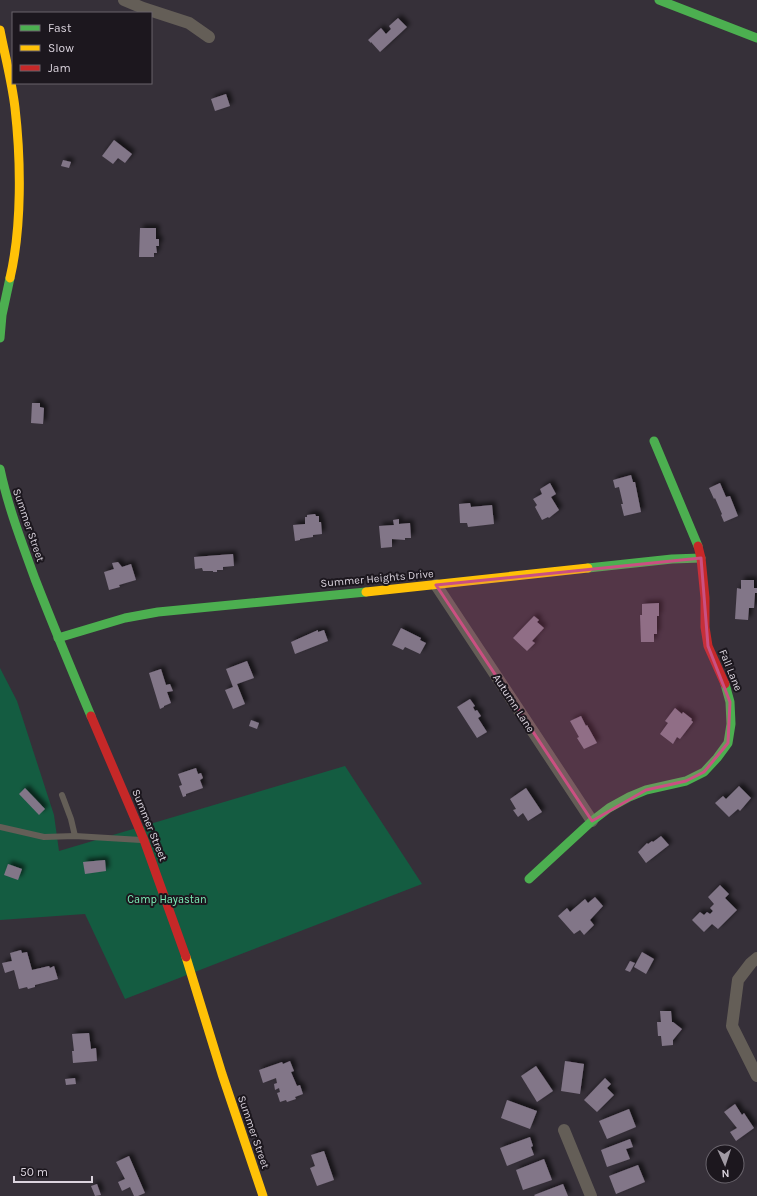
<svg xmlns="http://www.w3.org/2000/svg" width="757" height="1196" font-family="Karla,sans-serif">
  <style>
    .green { fill: #145c41 }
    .building { fill: #827688; filter: url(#shadow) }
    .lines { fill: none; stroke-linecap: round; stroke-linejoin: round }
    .lane { stroke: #645e57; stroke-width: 6 }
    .street { stroke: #645e57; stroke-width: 12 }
    .fast { stroke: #4caf50; stroke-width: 9 }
    .slow { stroke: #ffc107; stroke-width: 9 }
    .jam { stroke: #c62828; stroke-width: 9 }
    .marked { fill: #ca5082; fill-opacity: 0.2; stroke: #ca5082; stroke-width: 3; stroke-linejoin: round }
    .labels { text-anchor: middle; stroke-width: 4; stroke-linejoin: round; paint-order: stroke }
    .street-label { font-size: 11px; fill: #dbd4de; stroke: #1c171e }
    .park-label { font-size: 11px; fill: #7cf0b8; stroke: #1c171e }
  </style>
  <defs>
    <filter id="shadow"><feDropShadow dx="3.5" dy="-3.5" stdDeviation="2" flood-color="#0009"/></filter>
  </defs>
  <rect width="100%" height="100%" fill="#363039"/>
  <!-- green -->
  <path class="green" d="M0,668L17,701L54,815L59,851L345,766L422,884L125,999L85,914L0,920Z"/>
  <!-- building -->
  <g class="building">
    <path d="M398,18L407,27L380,52L371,42V43L368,40L381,28L386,34L391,29L389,26Z"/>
    <path d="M226,94L230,106L215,111L211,99Z"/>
    <path d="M114,140L132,154L125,163L118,158L113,164L102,156Z"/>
    <path d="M63,160L71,162L69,168L61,166Z"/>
    <path d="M140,228H156V239H159V246H156L157,253H154V257H139Z"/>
    <path d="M32,403H40V407L44,408L43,424L31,423Z"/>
    <path d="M631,475L633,482H635L641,512L624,516L621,504H623L619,487L615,488L613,480Z"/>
    <path d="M550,483L556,494L551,497L559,510L549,518L548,517L542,520L535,507L537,505L533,499L542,494L540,489Z"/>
    <path d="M720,483L726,497L730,496L738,516L724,522L721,515L722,514L715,498L714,499L709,488Z"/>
    <path d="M470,503L471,507L492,505L494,524L468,527L467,523H460L459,504Z"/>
    <path d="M315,514L316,516H319V522H321L322,534L313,535V537L300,539V540L295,541L293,525L305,524V517H307V515Z"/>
    <path d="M399,519V524L410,523L411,538H405V540L392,539V547L381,548L379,526L394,525L393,520Z"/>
    <path d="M233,554L234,566L223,567V570H217V572H213V571H203L202,568L195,569L194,557Z"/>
    <path d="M118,562L122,567L131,564L136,580L119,585L120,587L109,590L104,572L114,569L112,563Z"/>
    <path d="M741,580H754V588H757V593H755L754,608H749L748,620L735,619L737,588L741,589Z"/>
    <path d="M659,603V616H657V634H654V642H641L640,615H642V604Z"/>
    <path d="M534,616L539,620L537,622L544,628L532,641L535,643L527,651L513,638Z"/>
    <path d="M401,628L421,638L420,640L426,643L420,654L405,647L403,650L392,645Z"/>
    <path d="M318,630V632L324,630L328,641L295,654L291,642Z"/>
    <path d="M247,661L254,678L237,684L245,704L233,709L225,690L233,687L226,669Z"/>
    <path d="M161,669L166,685L170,684L173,691L167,692L171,703L164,706V707L160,709L149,673Z"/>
    <path d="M470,699L475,706L473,707L475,711L477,710L481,716L478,718L487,732L477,738L457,707Z"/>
    <path d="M675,708L682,714L683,712L692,719L691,720L693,722L680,739L677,737L673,744L660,734L668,723L665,721Z"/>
    <path d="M581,716L586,726L587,725L597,743L584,749L577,738L579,737L570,721Z"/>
    <path d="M251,720L259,723L257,729L249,726Z"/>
    <path d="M196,768L198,774L201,773L203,778L200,780L203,788L186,794V796L183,797L179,786L182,785L178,774Z"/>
    <path d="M739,786L751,798L740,811L738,809L729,817L715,803L723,796L726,799Z"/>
    <path d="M25,788L45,809L39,815L19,794Z"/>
    <path d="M526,788L542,812L528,821L523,813L518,817L513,810L516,809L510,799Z"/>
    <path d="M661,836L669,845L646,863L638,852L647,843L648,844L652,841L653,842Z"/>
    <path d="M105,860L106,871L85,874L83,862Z"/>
    <path d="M8,864L22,869L18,880L4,875Z"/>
    <path d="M720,885L729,894L725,898L737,910L718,929L712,924L704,932L692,920L700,912L704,915L707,912L710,914L713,911L710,908L714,904L708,897Z"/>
    <path d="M595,897L603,906L590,920L594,925L584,935L580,930L574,934L558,916L567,908L570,912L585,899L588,903Z"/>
    <path d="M21,950L22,953L27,952L32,970L49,966L50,968L54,966L58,979L35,985V987L28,989L27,987L19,989L14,970L5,973L2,963L12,961L10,953Z"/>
    <path d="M642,952L654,959L646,974L634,967Z"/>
    <path d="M630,961L635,963L630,972L625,970Z"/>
    <path d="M660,1011H671L672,1022H673L682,1029L673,1040V1045L662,1046L661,1036H658L657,1022H661Z"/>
    <path d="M89,1033L91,1049L96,1048L97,1061L73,1063L72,1051H74L72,1034Z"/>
    <path d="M290,1061L294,1071L291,1072L297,1086L300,1085L303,1094L295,1097L296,1099L287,1102L286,1100L280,1102L277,1093L280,1092L279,1088L275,1090L274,1084L277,1083L276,1078L263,1083L259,1070L282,1062L283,1064Z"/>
    <path d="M565,1061L584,1064L580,1094L561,1091Z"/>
    <path d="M536,1066L553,1091L537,1102L521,1076Z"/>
    <path d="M75,1078L76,1084L66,1085L65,1079Z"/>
    <path d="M605,1078L611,1084L607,1088L614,1095L597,1112L584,1100Z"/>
    <path d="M507,1100L537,1111L530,1129L501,1118Z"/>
    <path d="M735,1104L742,1115L744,1113L754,1128L736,1141L730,1132L737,1128L724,1112Z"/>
    <path d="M629,1109L636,1127L607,1139L599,1121Z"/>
    <path d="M530,1137L533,1146L531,1147L534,1155L507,1166L500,1148Z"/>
    <path d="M630,1139L633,1147L626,1149L630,1159L607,1167L601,1150Z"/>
    <path d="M324,1151L334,1180L317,1186L310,1168L315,1166L311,1155Z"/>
    <path d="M129,1156L145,1193L138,1196H134L130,1187L122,1191L118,1182L125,1179L116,1162Z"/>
    <path d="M544,1159L552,1180L523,1190L516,1170Z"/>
    <path d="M638,1165L645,1182L616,1194L609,1176Z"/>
    <path d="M97,1184L101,1195L95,1196L91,1186Z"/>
    <path d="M563,1184L568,1196H535L534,1195Z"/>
  </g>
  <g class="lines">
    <!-- lane -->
    <g class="lane">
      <path d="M62,795L71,819L75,836"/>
      <path d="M0,827L44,837L75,836L141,840"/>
    </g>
    <!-- street -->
    <g class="street">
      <path d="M124,0L143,8L189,23L209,37"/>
      <path d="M436,585L592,821"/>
      <path d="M757,958L751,963L738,980L732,1026L757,1076"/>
      <path d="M564,1130L591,1196"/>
    </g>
    <!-- fast -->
    <g class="fast">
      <path d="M659,0L757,38"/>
      <path d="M0,338L2,315L10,278"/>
      <path d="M654,441L698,546"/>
      <path d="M0,469C8,507 22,543 35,579C53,625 72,671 91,716"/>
      <path d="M588,568L672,559L701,558"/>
      <path d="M58,638L125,618L158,612L366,592"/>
      <path d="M529,879L592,821L609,808L629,797L646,790L686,781L704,772L717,758L728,743L731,724L730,702L725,684"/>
    </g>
    <!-- slow -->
    <g class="slow">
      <path d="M0,30C5,56 12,82 15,108C21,160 22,227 10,278"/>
      <path d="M366,592L588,568"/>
      <path d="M186,957L222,1074L263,1196"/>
    </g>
    <!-- jam -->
    <g class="jam">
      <path d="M698,546L701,558L705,598V627L708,646L725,684"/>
      <path d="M91,716L144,840L186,957"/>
    </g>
  </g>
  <!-- marked area -->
  <path class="marked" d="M701,558L708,646L730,702L728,743L704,772L686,781L646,790L592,821L436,585Z"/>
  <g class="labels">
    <!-- street labels -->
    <g class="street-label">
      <text transform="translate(29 525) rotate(71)" y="4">Summer Street</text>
      <text transform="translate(377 578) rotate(-5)" y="4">Summer Heights Drive</text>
      <text transform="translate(731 670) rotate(68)" y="4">Fall Lane</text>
      <text transform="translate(514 703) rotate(57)" y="4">Autumn Lane</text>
      <text transform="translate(150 825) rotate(68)" y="4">Summer Street</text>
      <text transform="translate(254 1132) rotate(71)" y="4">Summer Street</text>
    </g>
    <!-- park labels -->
    <g class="park-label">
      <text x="167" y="903">Camp Hayastan</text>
    </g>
  </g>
  <!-- legend -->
  <rect x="12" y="12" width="140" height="72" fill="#1c171e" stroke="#68636b"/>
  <rect x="20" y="25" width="20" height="6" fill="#4caf50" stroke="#68636b"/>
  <text x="48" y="32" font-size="12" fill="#dbd4de">Fast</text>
  <rect x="20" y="45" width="20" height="6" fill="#ffc107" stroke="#68636b"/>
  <text x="48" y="52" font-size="12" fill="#dbd4de">Slow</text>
  <rect x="20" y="65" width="20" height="6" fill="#c62828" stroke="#68636b"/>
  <text x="48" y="72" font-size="12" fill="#dbd4de">Jam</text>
  <!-- north arrow -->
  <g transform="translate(725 1164) rotate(177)"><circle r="19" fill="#1c171e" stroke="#68636b"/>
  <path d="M0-3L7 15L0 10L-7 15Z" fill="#a19ba4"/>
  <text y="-6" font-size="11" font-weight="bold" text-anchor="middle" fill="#dbd4de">N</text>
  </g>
  <!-- scale -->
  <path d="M14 1176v6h78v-6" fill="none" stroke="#dbd4de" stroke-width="2"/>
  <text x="20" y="1176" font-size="12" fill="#dbd4de" stroke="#1c171e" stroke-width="3" paint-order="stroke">50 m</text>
</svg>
